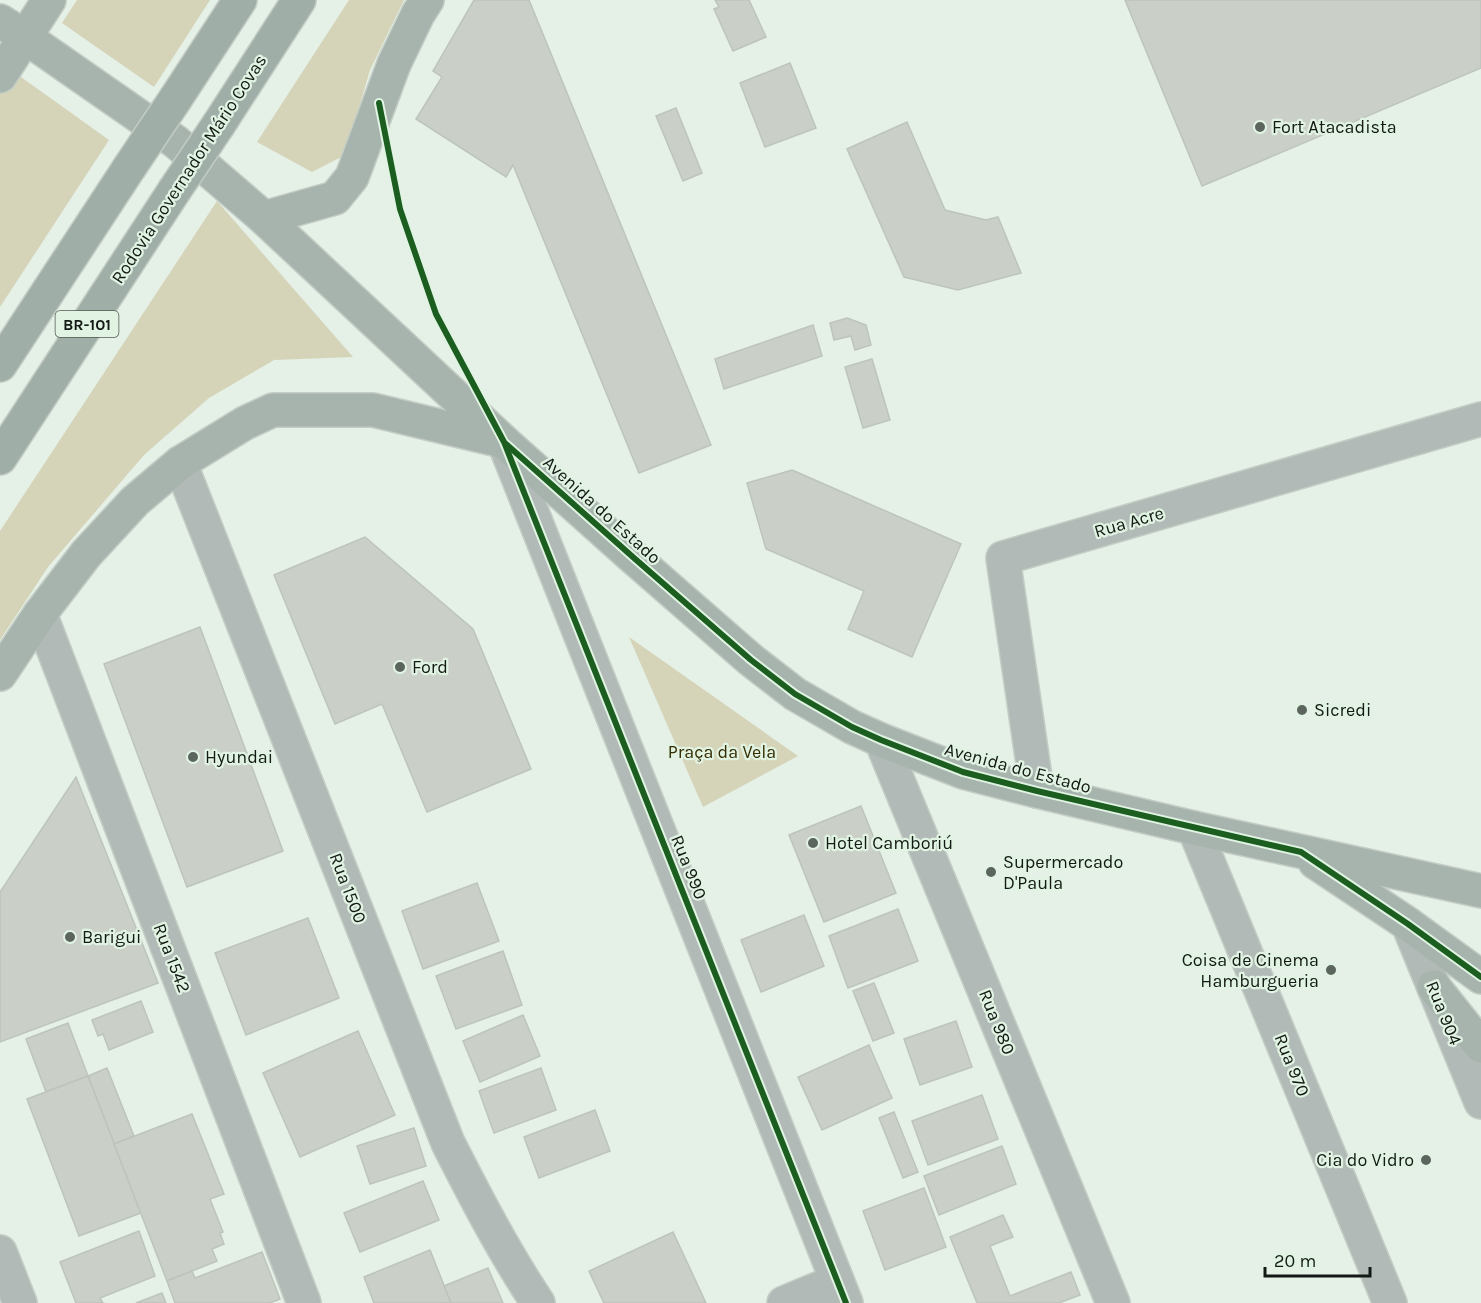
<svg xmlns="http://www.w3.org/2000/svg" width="1481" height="1303" font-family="Karla,sans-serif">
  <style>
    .green { fill: #d5d4b9 }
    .building { fill: #cad0c8; stroke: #bdc4bc; stroke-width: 1.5 }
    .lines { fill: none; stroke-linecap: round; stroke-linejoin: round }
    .minor-casing { stroke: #c4cdc5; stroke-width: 36 }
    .major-casing { stroke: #c4cdc5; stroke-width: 36 }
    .highway-casing { stroke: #c4cdc5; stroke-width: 36 }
    .minor { stroke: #b1bab6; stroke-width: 33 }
    .major { stroke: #a7b4ae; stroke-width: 33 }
    .highway { stroke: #a0aea8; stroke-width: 33 }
    .highway-bridge-casing { stroke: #c4cdc5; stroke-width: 36; stroke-linecap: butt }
    .highway-bridge { stroke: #a0aea8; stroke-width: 33 }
    .cycleway-casing { stroke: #e1f4e3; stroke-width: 10 }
    .cycleway { stroke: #1b5e20; stroke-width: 6 }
    .poi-dot { fill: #5c645e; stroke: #e1f4e3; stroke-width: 2 }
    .labels { text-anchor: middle; stroke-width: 4.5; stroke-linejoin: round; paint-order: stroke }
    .shield { fill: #e1f4e3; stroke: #515b52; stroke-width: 1.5 }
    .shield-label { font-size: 16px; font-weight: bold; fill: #131914 }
    .poi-label { font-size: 18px; fill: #131914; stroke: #e1f4e3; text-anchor: start }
    .street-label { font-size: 18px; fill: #131914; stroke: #e1f4e3 }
    .park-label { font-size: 18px; fill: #362c00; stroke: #e1f4e3 }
  </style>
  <rect width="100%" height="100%" fill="#e5f0e6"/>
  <!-- green -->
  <g class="green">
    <path d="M77,0H210L154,87L62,23Z"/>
    <path d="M349,0H404L370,70L345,155L312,172L257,142Z"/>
    <path d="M0,62L109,140L0,307Z"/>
    <path d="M217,201L353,357L274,360L209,398L144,455L48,567L0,640V531Z"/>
    <path d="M629,637L798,756L703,807Z"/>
  </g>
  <!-- building -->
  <g class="building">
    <path d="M474,0H529L711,445L639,473L513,165L506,177L416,119L442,77L433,71Z"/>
    <path d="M715,0H749L766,37L733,51L714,9L719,7Z"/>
    <path d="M1125,0H1481V68L1202,186Z"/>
    <path d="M790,63L816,128L765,147L740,83Z"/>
    <path d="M676,108L702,173L683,181L656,116Z"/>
    <path d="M907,122L945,210L986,220L998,217L1021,273L958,290L904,277L847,149Z"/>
    <path d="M847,318L866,325L871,345L855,350L851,336L834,340L830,323Z"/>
    <path d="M813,325L822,356L724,389L715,359Z"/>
    <path d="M872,359L890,420L863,428L845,367Z"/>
    <path d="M792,470L961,544L912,657L848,629L864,591L766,549L747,483Z"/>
    <path d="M365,537L473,629L531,769L427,812L382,704L335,724L274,575Z"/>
    <path d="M200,627L283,851L187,887L104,664Z"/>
    <path d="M76,777L158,983L0,1042V892Z"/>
    <path d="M861,806L896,893L824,922L789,835Z"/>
    <path d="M477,883L499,941L423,969L402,911Z"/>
    <path d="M898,909L918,961L848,988L829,936Z"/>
    <path d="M804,915L824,966L761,992L741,940Z"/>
    <path d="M308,918L339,998L246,1035L215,953Z"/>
    <path d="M503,951L522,1005L456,1029L436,976Z"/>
    <path d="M874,983L894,1033L873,1041L853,991Z"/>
    <path d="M141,1001L153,1032L109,1050L103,1034L98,1036L92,1020Z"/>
    <path d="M523,1015L540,1056L480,1082L463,1041Z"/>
    <path d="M956,1021L972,1067L920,1085L904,1039Z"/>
    <path d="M68,1023L88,1076L46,1092L26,1039Z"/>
    <path d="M358,1031L395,1115L300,1157L263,1073Z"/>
    <path d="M869,1045L892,1098L822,1130L798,1077Z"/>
    <path d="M107,1068L134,1136L114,1144L88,1076Z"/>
    <path d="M541,1068L556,1110L494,1133L479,1091Z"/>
    <path d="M88,1076L141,1213L79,1236L27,1099Z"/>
    <path d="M982,1095L998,1139L928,1165L912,1121Z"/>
    <path d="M595,1110L610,1151L539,1178L524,1137Z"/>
    <path d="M894,1112L918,1172L903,1178L879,1118Z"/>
    <path d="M192,1114L224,1194L210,1199L223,1232L220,1233L224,1244L212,1249L217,1261L167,1281L114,1144Z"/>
    <path d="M414,1128L426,1166L370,1184L357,1146Z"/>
    <path d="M1002,1146L1016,1184L939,1215L924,1176Z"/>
    <path d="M423,1181L439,1220L360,1252L344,1213Z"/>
    <path d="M924,1188L946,1247L885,1270L863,1211Z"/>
    <path d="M1003,1215L1013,1237L990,1246L1010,1296L1071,1272L1080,1295L1059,1303H977L950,1237Z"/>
    <path d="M139,1231L155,1276L100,1298L103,1303H76L60,1262Z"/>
    <path d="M673,1232L706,1303H604L589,1271Z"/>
    <path d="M430,1250L451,1303H374L364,1277Z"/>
    <path d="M262,1252L280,1299L270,1303H175L167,1281L192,1271L195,1278Z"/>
    <path d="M488,1268L503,1303H451L444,1286Z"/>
    <path d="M162,1293L166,1303H136Z"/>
  </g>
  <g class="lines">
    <!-- minor casing -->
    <g class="minor-casing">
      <g id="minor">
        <path d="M504,442L846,1303"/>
        <path d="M180,463L448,1143C476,1198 504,1252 538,1303"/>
        <path d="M40,614L304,1303"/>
        <path d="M881,740L1113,1303"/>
        <path d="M1037,791L1003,558L1481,419"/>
        <path d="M1194,828L1390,1303"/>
        <path d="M1408,924L1481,1102"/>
        <path d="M0,1252L20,1303"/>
        <path d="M784,1303L837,1281"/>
      </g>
    </g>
    <!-- major casing -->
    <g class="major-casing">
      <g id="major">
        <path d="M0,21L25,37L176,142L264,218L504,442L634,558L751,660L795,694L852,727L881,740L963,772L1037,791L1194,828L1481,891"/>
        <path d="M0,76L49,0"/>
        <path d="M264,218L335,198L352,177L394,64L418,14L427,0"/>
        <path d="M0,674L40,614L86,554L135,501L180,463L245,423L273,410H373L502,441"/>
        <path d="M1315,862L1408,924L1481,977"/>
        <path d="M1434,987L1481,1046"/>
      </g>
    </g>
    <!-- highway casing -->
    <g class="highway-casing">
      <g id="highway">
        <path d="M176,98L240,0"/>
        <path d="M219,124L299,0"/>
        <path d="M0,365L129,168"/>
        <path d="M0,458L174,191"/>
      </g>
    </g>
    <!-- minor -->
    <use href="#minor" class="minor"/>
    <!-- major -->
    <use href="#major" class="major"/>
    <!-- highway -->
    <use href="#highway" class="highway"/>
    <!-- highway-bridge casing -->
    <g class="highway-bridge-casing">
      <g id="highway-bridge">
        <path d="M129,168L176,98"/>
        <path d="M174,191L219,124"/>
      </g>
    </g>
    <!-- highway-bridge -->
    <use href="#highway-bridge" class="highway-bridge"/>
    <!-- cycleway casing -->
    <g class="cycleway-casing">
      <g id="cycleway">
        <path d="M379,103L400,209L436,314L504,442L846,1303"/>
        <path d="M506,444L634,558L751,660L795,694L852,727L881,740L963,772L1037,791L1301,852L1408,924L1481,977"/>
      </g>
    </g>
    <!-- cycleway -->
    <use href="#cycleway" class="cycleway"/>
  </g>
  <!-- markers -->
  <g class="poi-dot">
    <circle cx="1260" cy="127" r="6"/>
    <circle cx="400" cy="667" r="6"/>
    <circle cx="1302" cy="710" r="6"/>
    <circle cx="193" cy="757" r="6"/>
    <circle cx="813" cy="843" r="6"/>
    <circle cx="991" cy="872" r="6"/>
    <circle cx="70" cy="937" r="6"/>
    <circle cx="1331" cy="970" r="6"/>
    <circle cx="1426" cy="1160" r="6"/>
  </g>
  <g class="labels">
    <!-- shield labels -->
    <rect class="shield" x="55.5" y="311" width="63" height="26" rx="4.5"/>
    <g class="shield-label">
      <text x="87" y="330">BR-101</text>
    </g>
    <!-- poi labels -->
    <g class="poi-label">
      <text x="1272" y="133">Fort Atacadista</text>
      <text x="412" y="673">Ford</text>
      <text x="1314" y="716">Sicredi</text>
      <text x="205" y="763">Hyundai</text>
      <text x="825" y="849">Hotel Camboriú</text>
      <text x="1003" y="868">Supermercado<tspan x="1003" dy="21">D'Paula</tspan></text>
      <text x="82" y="943">Barigui</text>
      <text x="1319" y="966" text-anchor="end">Coisa de Cinema<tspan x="1319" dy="21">Hamburgueria</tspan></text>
      <text x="1414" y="1166" text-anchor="end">Cia do Vidro</text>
    </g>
    <!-- street labels -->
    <g class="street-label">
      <text transform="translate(189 169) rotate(-57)" y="6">Rodovia Governador Mário Covas</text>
      <text transform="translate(602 510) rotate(42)" y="6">Avenida do Estado</text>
      <text transform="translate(1129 522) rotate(-16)" y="6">Rua Acre</text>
      <text transform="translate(1018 768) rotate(15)" y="6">Avenida do Estado</text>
      <text transform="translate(689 867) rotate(68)" y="6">Rua 990</text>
      <text transform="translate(348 888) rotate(69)" y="6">Rua 1500</text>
      <text transform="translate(172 958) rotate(69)" y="6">Rua 1542</text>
      <text transform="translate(1444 1013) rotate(68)" y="6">Rua 904</text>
      <text transform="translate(997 1022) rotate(68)" y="6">Rua 980</text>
      <text transform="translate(1292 1065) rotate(68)" y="6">Rua 970</text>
    </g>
    <!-- park labels -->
    <g class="park-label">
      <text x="722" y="758">Praça da Vela</text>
    </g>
  </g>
  <!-- scale -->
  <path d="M1265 1267v9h105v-9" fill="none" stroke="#131914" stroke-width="3"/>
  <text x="1274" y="1267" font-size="18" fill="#131914" stroke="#e1f4e3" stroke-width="4.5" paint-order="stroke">20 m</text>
</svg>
